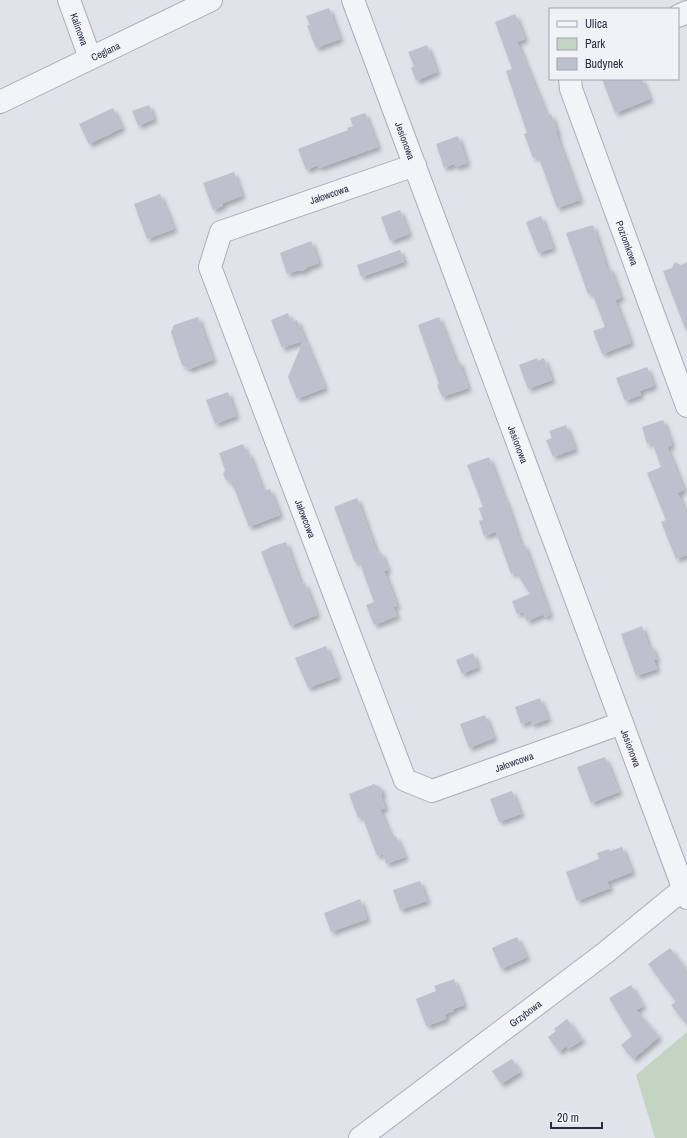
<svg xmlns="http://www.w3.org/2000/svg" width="687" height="1138" font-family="'Archivo Narrow',sans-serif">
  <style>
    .green { fill: #c3d5c0 }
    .building { fill: #bcc1cd; filter: url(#shadow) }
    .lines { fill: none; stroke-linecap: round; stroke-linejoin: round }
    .minor-casing { stroke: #a8adb8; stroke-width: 24 }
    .minor { stroke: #f3f4f8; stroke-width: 22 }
    .labels { text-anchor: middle; stroke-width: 3; stroke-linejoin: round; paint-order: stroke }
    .street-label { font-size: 10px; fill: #272e43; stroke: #f0f2f7 }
  </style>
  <defs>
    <filter id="shadow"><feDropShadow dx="3.5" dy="3.5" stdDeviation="2" flood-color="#0004"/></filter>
  </defs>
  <rect width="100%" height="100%" fill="#e0e3ea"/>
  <!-- green -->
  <path class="green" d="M687,1032V1138H655L636,1075Z"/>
  <!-- building -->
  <g class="building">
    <path d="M329,8L340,39L316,48L307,26L310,25L306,16Z"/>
    <path d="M515,14L525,39L517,42L547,116L551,114L557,131H556L559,142L580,200L557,208L538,156L533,158L524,134L527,133L506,71L512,69L495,22Z"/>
    <path d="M427,45L437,72L416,81L411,68L414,66L408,52Z"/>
    <path d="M602,79H642L650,99L615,113Z"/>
    <path d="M149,105L154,119L138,126L132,111Z"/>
    <path d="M113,108L122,128L89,144L79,124Z"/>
    <path d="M365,113L378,147L319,168L318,165L306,170L298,149L348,130L347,128L353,126L350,118Z"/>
    <path d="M458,136L467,163L456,167L454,164L444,168L436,144Z"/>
    <path d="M234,172L242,196L223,203L222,206L213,210L203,183Z"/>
    <path d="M160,194L174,229L147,239L134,204Z"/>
    <path d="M400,210L409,234L390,241L381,217Z"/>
    <path d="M541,216L553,248L538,253L526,222Z"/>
    <path d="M593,225L607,269L610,268L621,298L615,300L631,343L602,354L593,331L605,327L592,293L588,294L566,233Z"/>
    <path d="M311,241L319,263L308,267L303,271H296L287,274L280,253Z"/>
    <path d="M400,250L404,262L361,277L357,265Z"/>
    <path d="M675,262L681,265L687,262V330L686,331L663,271L672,268Z"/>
    <path d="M288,313L291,322L297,320L325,388L297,399L288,377L303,341L282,348L271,320Z"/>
    <path d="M198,317L213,360L189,369L182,365L171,332L174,325Z"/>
    <path d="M439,317L456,362L459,361L468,388L442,397L437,385L439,384L418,325Z"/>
    <path d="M537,358L538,361L544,358L552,380L528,389L519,365Z"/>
    <path d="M647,367L654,386L639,391L641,395L625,401L616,378Z"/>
    <path d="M228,392L236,416L215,424L206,400Z"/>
    <path d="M663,420L672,445L667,447L684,490L678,493L687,516V555L676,559L661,522L666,520L647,473L661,467L652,442L647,444L642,427Z"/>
    <path d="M566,425L575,449L553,457L546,440L552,438L549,431Z"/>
    <path d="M243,444L247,454L249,453L263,491L270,489L280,515L249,527L234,488H233L230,481L226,480L223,474L225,470L219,453Z"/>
    <path d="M489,457L505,500H506L521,545L524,544L550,615L545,617L541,612L542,615L527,621L523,612L517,614L512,601L530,594L516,572L511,574L496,532L484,536L479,521L483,520L479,508L483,507L467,465Z"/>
    <path d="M357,498L377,554L381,552L388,570L384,571L397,606L393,607L397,616L374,625L366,605L374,602L359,561L355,563L334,507Z"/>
    <path d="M286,542L301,584L305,583L317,615L290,626L261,552L269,548L270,547Z"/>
    <path d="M642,626L649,647L652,646L657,660H654L657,669L636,676L621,634Z"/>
    <path d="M326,646L338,677L308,688L295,658Z"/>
    <path d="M473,653L478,667L462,674L456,660Z"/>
    <path d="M540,698L548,719L532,725L531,721L521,724L515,707Z"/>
    <path d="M485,715L494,738L469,748L460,724Z"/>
    <path d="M605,757L619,792L591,803L577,767Z"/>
    <path d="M374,784L381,788L382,793L381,796L385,808L380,810L392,838L396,836L405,857L386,864L383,854L377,856L362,816L358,818L349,794Z"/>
    <path d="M512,791L521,814L499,822L490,799Z"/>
    <path d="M622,847L632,872L607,882L610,888L577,901L566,872L599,859L597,853L609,849L610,851Z"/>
    <path d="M420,881L427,901L400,910L393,890Z"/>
    <path d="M360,899L367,919L331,932L324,913Z"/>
    <path d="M517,937L527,957L501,969L492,948Z"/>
    <path d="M670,948L687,971V1025L671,1005L676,1002L648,964Z"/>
    <path d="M454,979L464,1005L453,1009L454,1011L445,1014L446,1019L426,1026L416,999L436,991L434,986Z"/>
    <path d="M631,985L643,1006L636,1010L659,1037L633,1059L621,1045L632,1036L609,998Z"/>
    <path d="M567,1019L582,1040L568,1049L566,1046L559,1052L548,1037L556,1031L554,1029Z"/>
    <path d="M512,1059L520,1072L501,1084L492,1071Z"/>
  </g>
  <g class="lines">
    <!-- minor casing -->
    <g class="minor-casing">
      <g id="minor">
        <path id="s1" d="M69,0L90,58"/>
        <path id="s2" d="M353,0L687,898"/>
        <path d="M678,16L687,12"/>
        <path id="s3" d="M570,79L571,89L687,406"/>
        <path id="s4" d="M0,102L211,0"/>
        <path id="s5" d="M415,165L221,232L210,267L405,780L432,791L622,723"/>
        <path id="s6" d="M360,1138L605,953L687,886"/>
      </g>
    </g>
    <!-- minor -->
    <use href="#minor" class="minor"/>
  </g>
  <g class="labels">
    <!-- street labels -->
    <g class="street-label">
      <text dy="4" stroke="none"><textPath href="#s1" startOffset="31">Kalinowa</textPath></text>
      <text dy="4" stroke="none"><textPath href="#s4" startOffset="117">Ceglana</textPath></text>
      <text dy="4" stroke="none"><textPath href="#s2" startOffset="150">Jesionowa</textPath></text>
      <text transform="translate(329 194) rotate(-19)" y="4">Jałowcowa</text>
      <text dy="4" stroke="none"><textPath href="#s3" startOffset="174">Poziomkowa</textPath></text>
      <text dy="4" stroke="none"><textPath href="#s2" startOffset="474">Jesionowa</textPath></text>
      <text dy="4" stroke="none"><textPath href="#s5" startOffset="511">Jałowcowa</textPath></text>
      <text dy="4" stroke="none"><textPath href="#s2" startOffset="798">Jesionowa</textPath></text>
      <text dy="4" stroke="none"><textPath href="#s5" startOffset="907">Jałowcowa</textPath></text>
      <text dy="4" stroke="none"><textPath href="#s6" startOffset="207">Grzybowa</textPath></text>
    </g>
  </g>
  <!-- legend -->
  <rect x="549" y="8" width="130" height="72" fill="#f0f2f7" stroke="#a0a4af"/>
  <rect x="557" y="21" width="20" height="6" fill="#f3f4f8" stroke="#a0a4af"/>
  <text x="585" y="28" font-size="12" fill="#272e43">Ulica</text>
  <rect x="557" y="38" width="20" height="12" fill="#c3d5c0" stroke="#a0a4af"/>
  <text x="585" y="48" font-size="12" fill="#272e43">Park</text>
  <rect x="557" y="58" width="20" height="12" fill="#bcc1cd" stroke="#a0a4af"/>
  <text x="585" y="68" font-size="12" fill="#272e43">Budynek</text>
  <!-- scale -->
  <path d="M551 1122v6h51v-6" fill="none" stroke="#272e43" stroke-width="2"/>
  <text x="557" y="1122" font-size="12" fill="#272e43" stroke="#f0f2f7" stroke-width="3" paint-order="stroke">20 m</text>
</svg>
